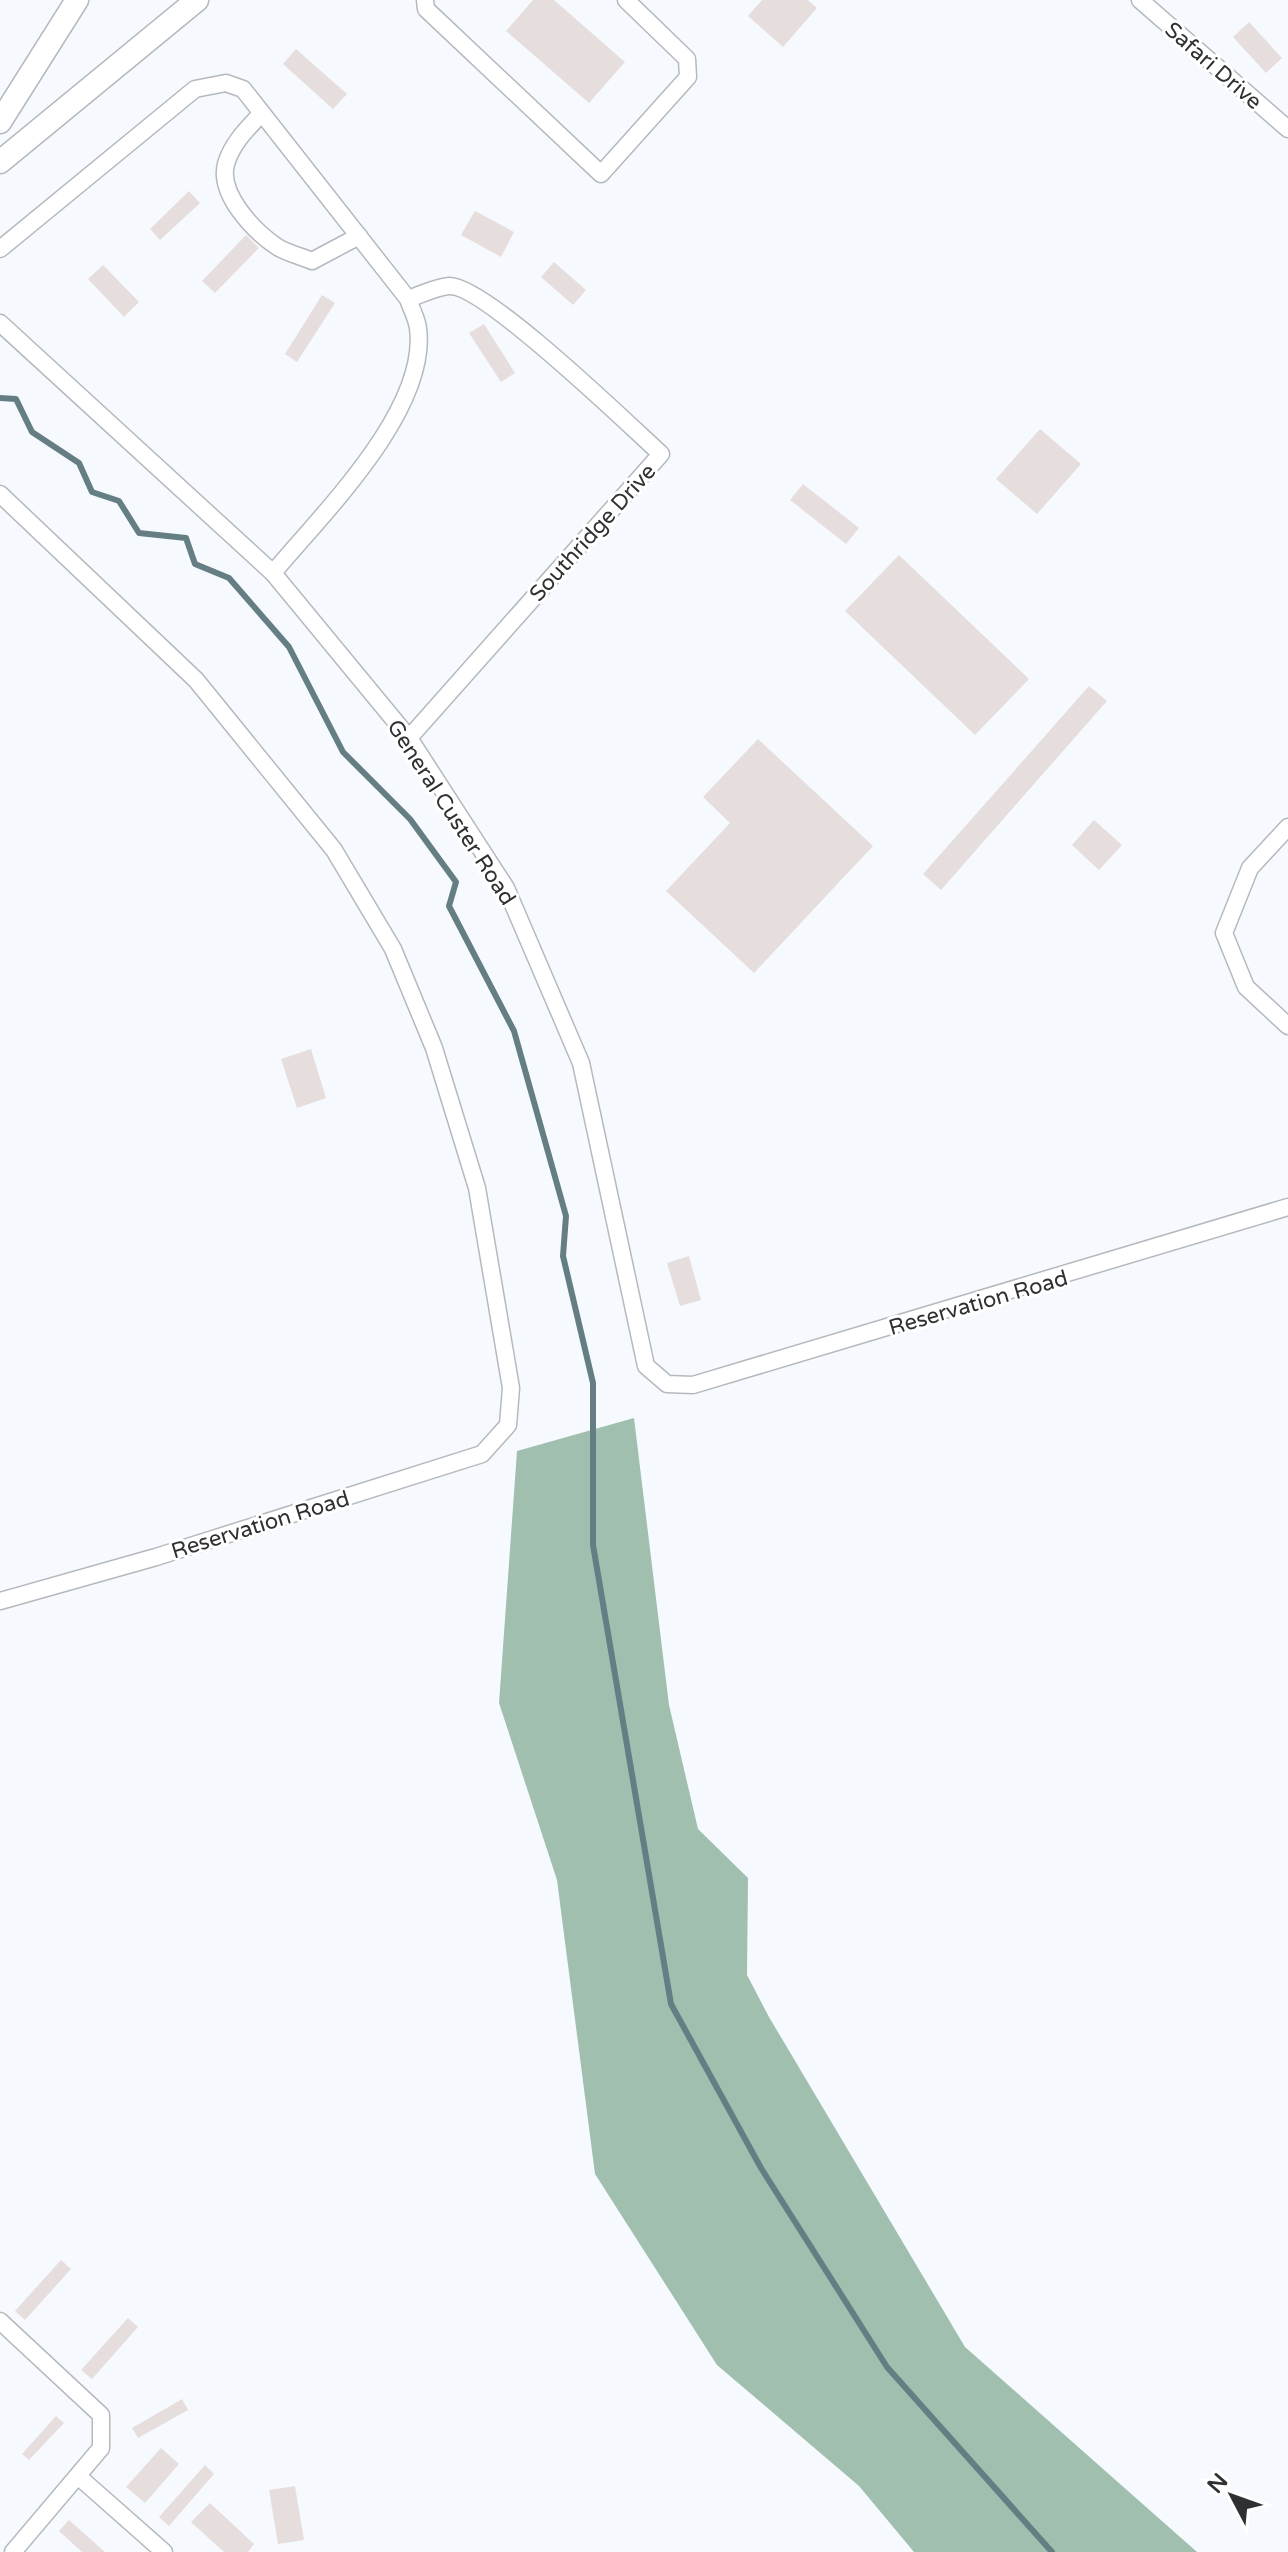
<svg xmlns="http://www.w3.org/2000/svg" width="1288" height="2552" font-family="'Varela Round',sans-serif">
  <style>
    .forest { fill: #a0bfaf }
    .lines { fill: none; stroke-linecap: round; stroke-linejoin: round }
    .stream { stroke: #657e83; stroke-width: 6 }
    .building { fill: #e6dedd }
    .minor-casing { stroke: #b5b9be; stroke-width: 19 }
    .secondary-casing { stroke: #b5b9be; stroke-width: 25 }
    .minor { stroke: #fff; stroke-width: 16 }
    .secondary { stroke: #fff; stroke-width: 22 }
    .labels { text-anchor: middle; stroke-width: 6; stroke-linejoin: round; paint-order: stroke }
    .street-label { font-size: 22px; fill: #2e3032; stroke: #fff }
  </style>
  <rect width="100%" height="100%" fill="#f6fafe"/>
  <!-- forest -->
  <path class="forest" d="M634,1418L669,1705L698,1829L748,1878L747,1975L769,2017L965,2347L1197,2552H914L859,2486L717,2365L595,2174L557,1880L499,1703L517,1451Z"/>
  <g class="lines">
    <!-- stream -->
    <path class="stream" d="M0,398L16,399L32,432L79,463L92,492L119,501L139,533L186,538L195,564L229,578L289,647L343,752L410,819L456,882L449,906L514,1031L566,1216L563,1256L593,1383V1545L671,2004L761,2168L887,2367L1052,2552"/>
  </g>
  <!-- building -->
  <g class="building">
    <path d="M533,0H554L625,62L589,103L506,31Z"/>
    <path d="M762,0H808L817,8L783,47L748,16Z"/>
    <path d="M1249,22L1282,58L1266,73L1233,37Z"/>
    <path d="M296,49L347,94L333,109L283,64Z"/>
    <path d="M189,191L200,203L160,240L150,229Z"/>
    <path d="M475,211L514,232L501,257L461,235Z"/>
    <path d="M246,235L259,248L215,293L202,281Z"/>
    <path d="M554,262L586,290L573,305L541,277Z"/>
    <path d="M103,265L139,302L124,317L88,279Z"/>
    <path d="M322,295L335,303L297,362L285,354Z"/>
    <path d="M484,324L515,373L501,382L469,333Z"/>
    <path d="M1040,429L1081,464L1037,514L996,479Z"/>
    <path d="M803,484L859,528L846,544L790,500Z"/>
    <path d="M899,555L1029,679L975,735L845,611Z"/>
    <path d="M1089,686L1107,701L941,890L923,874Z"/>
    <path d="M758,739L873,846L754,973L666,891L730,823L703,797Z"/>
    <path d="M1094,820L1122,845L1099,870L1072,845Z"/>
    <path d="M311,1049L326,1098L297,1108L281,1059Z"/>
    <path d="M689,1256L701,1300L680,1306L667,1263Z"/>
    <path d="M61,2260L71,2269L25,2320L15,2311Z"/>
    <path d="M128,2318L138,2327L92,2379L81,2370Z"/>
    <path d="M182,2399L188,2410L138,2438L132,2428Z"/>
    <path d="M56,2416L64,2423L29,2460L22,2454Z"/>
    <path d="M161,2448L179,2464L145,2503L126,2487Z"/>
    <path d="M205,2465L214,2474L169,2526L159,2517Z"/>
    <path d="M295,2486L304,2540L278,2544L269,2490Z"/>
    <path d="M210,2503L254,2544L248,2552H224L191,2522Z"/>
    <path d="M69,2520L105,2552H82L59,2531Z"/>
  </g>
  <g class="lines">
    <!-- minor casing -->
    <g class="minor-casing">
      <g id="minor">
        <path d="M425,0L426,9L601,174L688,77L687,59L626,0"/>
        <path d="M1140,0L1288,129"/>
        <path d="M262,113C248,128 232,143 226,164C218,194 254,231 276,246C286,253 301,256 312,261L359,236"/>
        <path d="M0,249L195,89L226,83L243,89L408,299C411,308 417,319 418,328C429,410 322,514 273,573"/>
        <path d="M408,299C420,295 436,287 449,286C484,284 629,425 661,454L409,738"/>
        <path d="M0,323L273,573L409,738L506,888L581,1063L646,1366L667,1384L693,1385L1288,1207"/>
        <path d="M0,494L196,680L334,850L393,949L434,1048L477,1188L511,1388L508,1425L482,1454L156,1557L0,1601"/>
        <path d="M1288,827L1250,868L1224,933L1246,987L1288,1026"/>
        <path d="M0,2321L101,2415V2448L13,2552"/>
        <path d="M79,2477L164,2552"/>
      </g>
    </g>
    <!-- secondary casing -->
    <g class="secondary-casing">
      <g id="secondary">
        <path d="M0,122L77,0"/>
        <path d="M0,162L197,0"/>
      </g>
    </g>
    <!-- minor -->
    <use href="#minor" class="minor"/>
    <!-- secondary -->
    <use href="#secondary" class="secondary"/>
  </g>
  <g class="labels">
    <!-- street labels -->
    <g class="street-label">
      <text transform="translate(1214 65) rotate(41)" y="8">Safari Drive</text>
      <text transform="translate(592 532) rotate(-48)" y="8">Southridge Drive</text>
      <text transform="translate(452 812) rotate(57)" y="8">General Custer Road</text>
      <text transform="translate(978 1302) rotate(-16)" y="8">Reservation Road</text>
      <text transform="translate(260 1524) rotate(-17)" y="8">Reservation Road</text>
    </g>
  </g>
  <!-- north arrow -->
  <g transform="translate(1232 2496) rotate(311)" stroke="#ffffff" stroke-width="6" paint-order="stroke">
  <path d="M0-6L14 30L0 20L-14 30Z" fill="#2e3032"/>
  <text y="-12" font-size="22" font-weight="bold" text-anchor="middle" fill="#2e3032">N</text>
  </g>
</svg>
